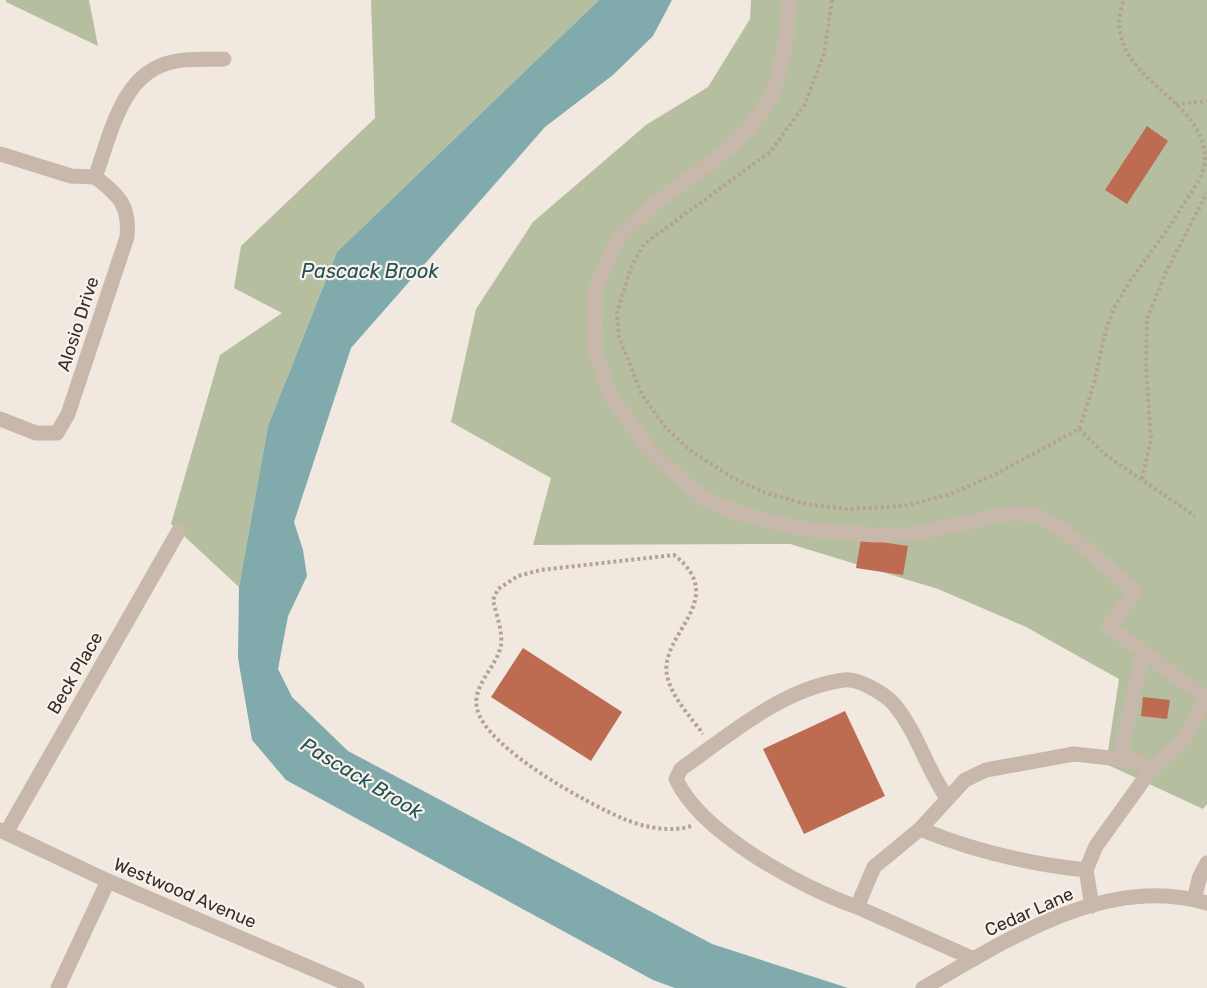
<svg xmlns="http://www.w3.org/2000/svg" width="1207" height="988" font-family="Rubik,sans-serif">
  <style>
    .green { fill: #b5bf9f }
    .water { fill: #80aaac }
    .building { fill: #bd6b51 }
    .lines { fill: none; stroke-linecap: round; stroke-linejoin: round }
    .path { stroke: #b4a395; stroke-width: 4; stroke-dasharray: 3 3; stroke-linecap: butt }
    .minor { stroke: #c8b8ab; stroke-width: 15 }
    .labels { text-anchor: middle; stroke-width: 4.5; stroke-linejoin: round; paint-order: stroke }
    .street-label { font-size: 18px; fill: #372e2a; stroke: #f9f2eb }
    .water-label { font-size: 20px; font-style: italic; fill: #225255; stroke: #f9f2eb }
  </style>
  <rect width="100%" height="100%" fill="#f1e8df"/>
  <!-- green -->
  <g class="green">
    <path d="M6,0H89L98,46L6,2Z"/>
    <path d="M371,0H599L337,252L268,426L239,587L171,524L220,355L282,313L234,288L241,246L375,118Z"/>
    <path d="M751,0H1207V804L1203,809L1106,764L1119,679L1026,627L938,589L790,544L533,545L551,478L451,422L476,309L533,222L646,125L708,87L750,19Z"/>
  </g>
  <!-- water -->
  <path class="water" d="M599,0H672L653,36L613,75L545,127L351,348L294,522L303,550L307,576L288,616L278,669L292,697L348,751L712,944L848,988H675L653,980L286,780L252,740L238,658L239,587L268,426L337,252Z"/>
  <!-- building -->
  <g class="building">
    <path d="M1147,126L1168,141L1127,204L1105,190Z"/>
    <path d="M861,539L908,546L903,575L856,568Z"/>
    <path d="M523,648L622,712L591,761L491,697Z"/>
    <path d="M1143,697L1170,700L1167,719L1141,716Z"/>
    <path d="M845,711L885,796L804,834L763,749Z"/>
  </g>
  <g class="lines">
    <!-- path -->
    <g class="path">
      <path d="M832,0L824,54L804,106L770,152L644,244L632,265L617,312L619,337L642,395L667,429L691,451L733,478L766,493L806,504L848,509L904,506L951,494L996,474L1079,429C1084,415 1089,400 1093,386C1101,357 1103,329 1117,303C1135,270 1162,241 1181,208C1189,195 1205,176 1205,160C1207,95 1096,77 1124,0"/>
      <path d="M1176,104L1207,101"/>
      <path d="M1079,429L1107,456L1195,516"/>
      <path d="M1142,479L1151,440L1146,369L1147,319L1166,272L1207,193"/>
      <path d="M691,826C671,833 643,827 624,819C588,804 484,747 477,708C472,685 497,667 501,645C503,631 496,614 493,600L498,589L518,576L540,570L674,555C731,599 659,634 667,675C671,697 691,717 703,734"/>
    </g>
    <!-- minor -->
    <g class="minor">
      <path d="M790,0L784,53L772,96L747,131L716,159L657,202L618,237L595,291L594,347L611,396L650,451L703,498L741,514L803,529L874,535L913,534L1011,513L1036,515L1064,531L1089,551L1135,591L1109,627L1206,698L1185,738L1150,771"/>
      <path d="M0,154L71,176L95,177C119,195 130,206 127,237L68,414L57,433H36L0,419"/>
      <path d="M95,177C111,135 121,73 172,62C188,58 207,60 224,59"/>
      <path d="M1120,757L1143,652"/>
      <path d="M920,829L965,780L986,770L1074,754L1138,761L1150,771L1096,846L1086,870"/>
      <path d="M0,830L108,881L357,988"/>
      <path d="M6,833L178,532"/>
      <path d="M1194,899L1200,876L1207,863"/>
      <path d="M857,907C803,888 701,834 676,779L681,769C729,735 783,688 844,680C858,678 883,693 893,703C917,731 926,768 947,798"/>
      <path d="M974,959L857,907L874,867L920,829C974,851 1028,864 1086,870L1092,906"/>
      <path d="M58,988L108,881"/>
      <path d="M923,988C1006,941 1106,873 1207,903"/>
    </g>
  </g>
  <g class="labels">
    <!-- street labels -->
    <g class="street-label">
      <text transform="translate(78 324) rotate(-72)" y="6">Alosio Drive</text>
      <text transform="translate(75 673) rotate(-60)" y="6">Beck Place</text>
      <text transform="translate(185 893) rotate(23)" y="6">Westwood Avenue</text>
      <text transform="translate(1029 912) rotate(-24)" y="6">Cedar Lane</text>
    </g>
    <!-- water labels -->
    <g class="water-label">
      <text x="370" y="278">Pascack Brook</text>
      <text transform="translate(362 778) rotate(31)" y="7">Pascack Brook</text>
    </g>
  </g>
</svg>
